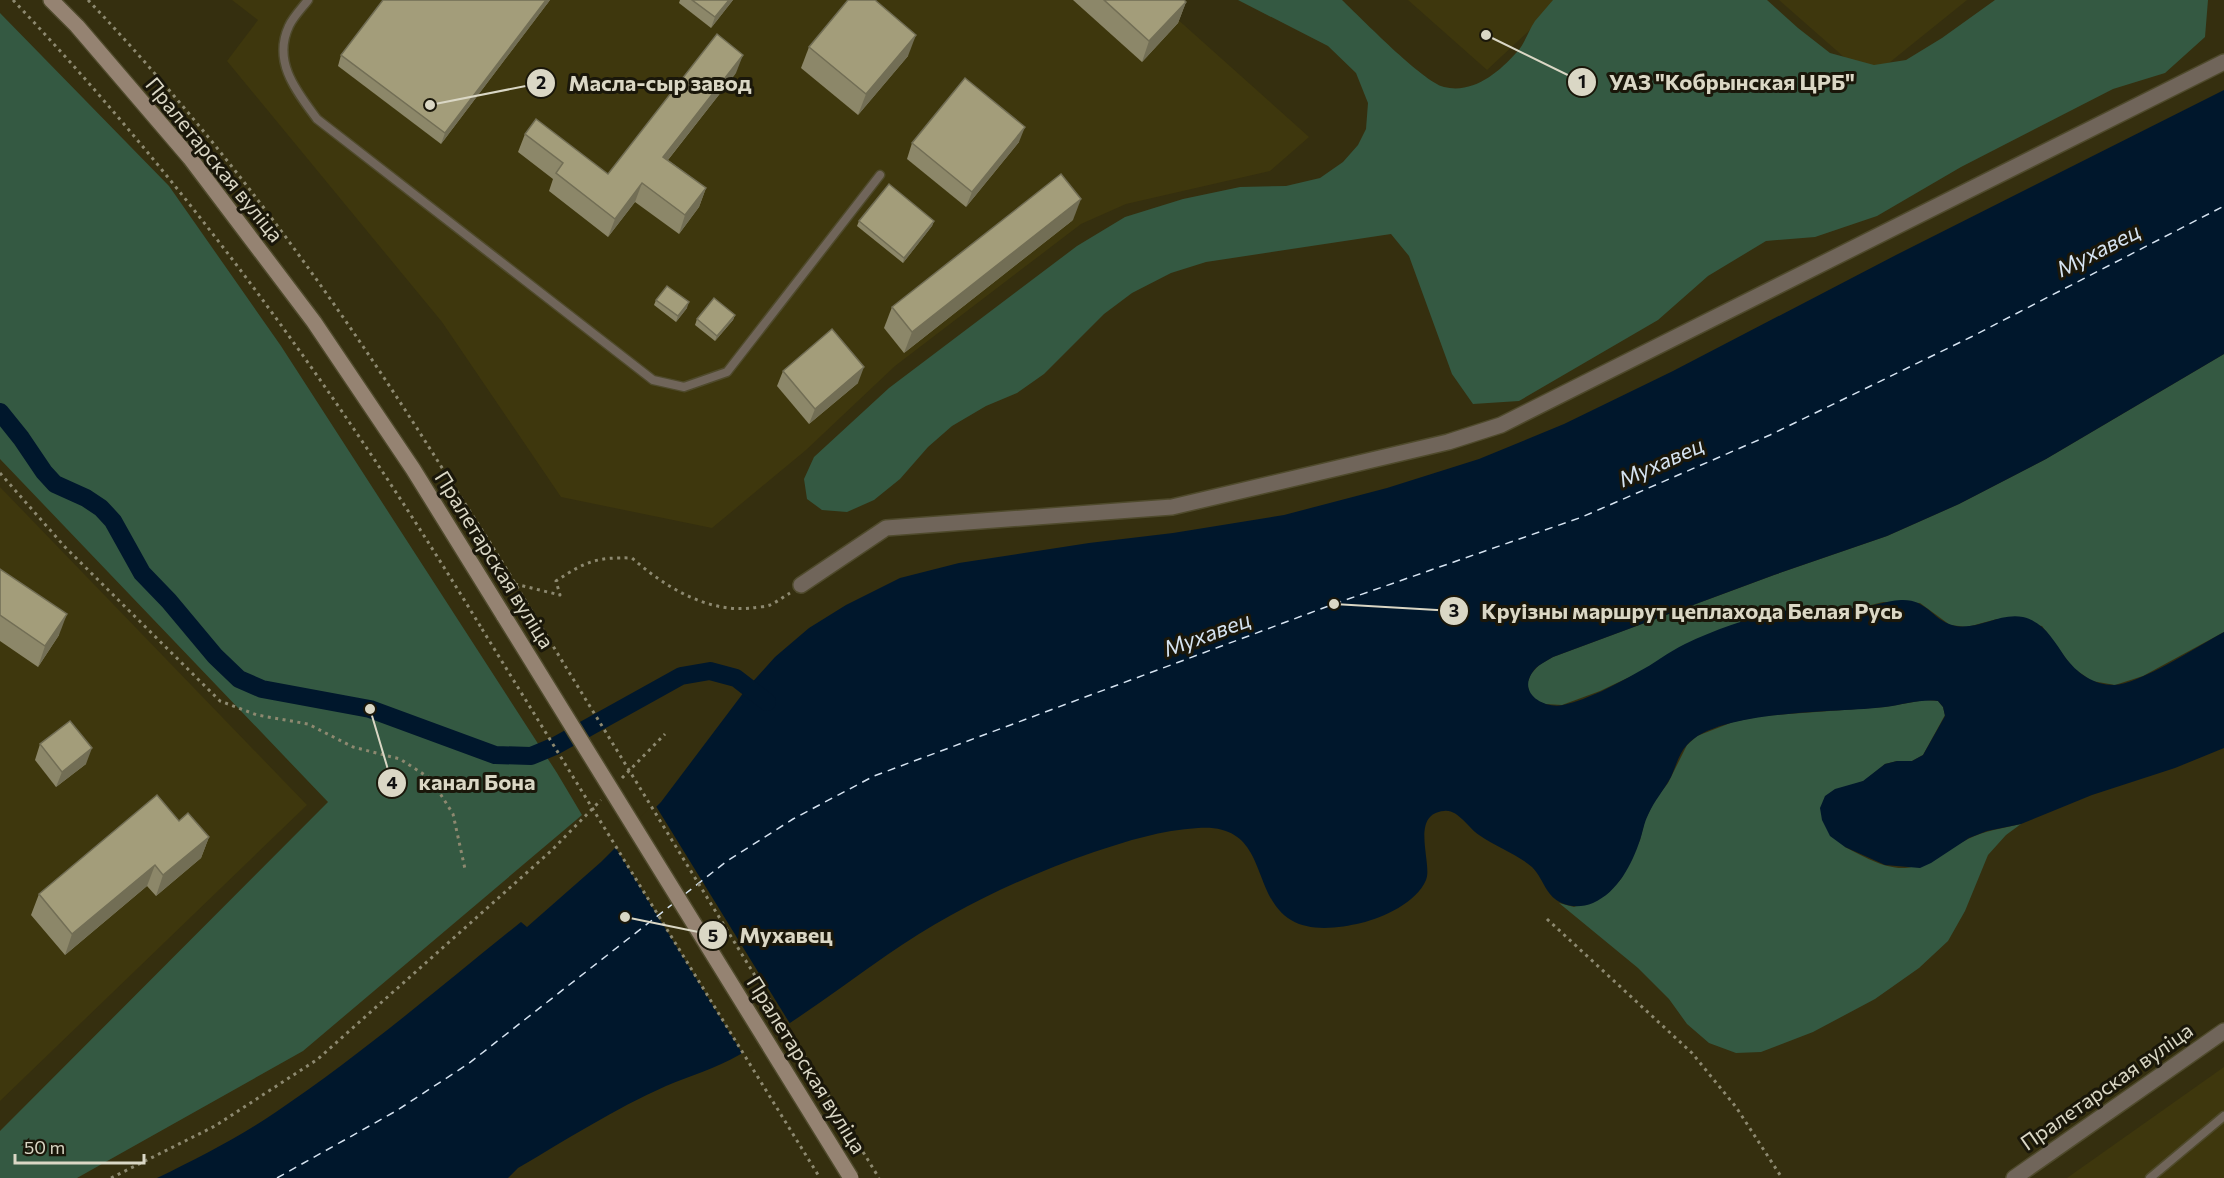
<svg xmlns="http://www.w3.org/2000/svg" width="2224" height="1178" font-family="Commissioner,sans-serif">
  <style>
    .built { fill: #3e370d }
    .green { fill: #345942 }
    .water { fill: #00172c }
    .pier { fill: #352f0f }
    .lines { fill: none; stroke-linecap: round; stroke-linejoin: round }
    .canal { stroke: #00172c; stroke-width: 18 }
    .ferry { stroke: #d5e3f1; stroke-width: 1.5; stroke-dasharray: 8 6; stroke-linecap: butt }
    .service-casing { stroke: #4f4a2c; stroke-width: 11 }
    .minor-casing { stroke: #4f4a2c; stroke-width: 18 }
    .secondary-casing { stroke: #4f4a2c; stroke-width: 18 }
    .path { stroke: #8d8970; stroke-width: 3; stroke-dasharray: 3 4.5; stroke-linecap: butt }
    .service { stroke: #70655a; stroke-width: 8 }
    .minor { stroke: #70655a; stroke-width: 15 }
    .secondary { stroke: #958372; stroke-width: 15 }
    .secondary-bridge-casing { stroke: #4f4a2c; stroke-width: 18; stroke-linecap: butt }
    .path-bridge { stroke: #8d8970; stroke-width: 3; stroke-dasharray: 3 4.5; stroke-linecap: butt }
    .secondary-bridge { stroke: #958372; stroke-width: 15 }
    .wall { fill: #8c8769 }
    .shaded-wall { fill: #726e55 }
    .building { fill: #a39d7a; stroke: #726e55; stroke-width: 1.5 }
    .labels { text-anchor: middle; stroke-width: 6; stroke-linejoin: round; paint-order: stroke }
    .street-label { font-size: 21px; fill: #dad7c5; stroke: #1a170a }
    .water-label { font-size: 22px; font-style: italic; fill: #d5e3f1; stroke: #1a170a }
    .leader { fill: none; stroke: #dad7c5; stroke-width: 2 }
    .callout-dot { fill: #dad7c5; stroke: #1a170a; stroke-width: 2 }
    .mark-label { font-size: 18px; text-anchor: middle; font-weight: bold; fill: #111 }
    .callout-label { font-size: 22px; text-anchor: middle; font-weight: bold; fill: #dad7c5; stroke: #1a170a; stroke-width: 6; stroke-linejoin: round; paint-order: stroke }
  </style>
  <rect width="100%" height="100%" fill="#352f0f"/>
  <!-- built -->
  <g class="built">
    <path d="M232,0H1156L1309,137L1270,171L1126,204L1081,224L895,366L806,450L712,528L561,497L442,322L227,61L258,20Z"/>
    <path d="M1408,0H1562L1487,70Z"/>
    <path d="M1779,0H1967L1869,79Z"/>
    <path d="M0,487L307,805L0,1101Z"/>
    <path d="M2224,1067V1178H2067Z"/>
  </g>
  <!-- green -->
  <g class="green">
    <path d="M1238,0H1342C1361,18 1423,82 1444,87C1473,94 1498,73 1516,53C1525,44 1528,31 1535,21C1541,14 1547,7 1553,0H1767L1798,28L1830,53L1874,65L1906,60L1942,38L1995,0H2208L2205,37L2165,73L2113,89L1961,167L1877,216L1815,237L1766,241L1708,276L1658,320L1519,401L1473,404L1452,374L1409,256L1391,234L1206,262L1171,273L1132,293L1104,314L1044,374L1017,393L986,406L952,426L928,447L900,479L874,500L847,512L822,510L807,499L804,479L814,457L889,388L1077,246L1125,217L1183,199L1240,187L1286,186L1320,178L1343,162L1358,145L1366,129L1368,103L1356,73L1328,46Z"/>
    <path d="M0,13L169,186L281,346L557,773L582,815L303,1051L77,1178H0V1131L328,802L0,459Z"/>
    <path d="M2224,354V632L2143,676L2115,685L2092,681L2073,668L2042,626L1997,619L1967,627L1950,625L1920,603L1883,602L1859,608H1834L1684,645L1640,672L1600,691L1562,705L1545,704L1537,701L1530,694L1527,684L1531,674L1539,665L1553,657L1774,575L1887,536L1959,504L2046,459Z"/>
    <path d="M1925,700L1938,701L1943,707L1945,715L1923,755L1912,761H1897L1885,764L1864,781L1850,786L1845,847C1863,856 1884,869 1905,868C1929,866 1948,849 1968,839C1984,831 2003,828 2021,824L2006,835L1988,855L1965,911L1948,941L1919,968L1875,999L1813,1032L1761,1052L1736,1053L1709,1043L1687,1024L1669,999L1638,968L1559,903L1574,907L1608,893L1621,879L1640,840L1645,820L1655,800L1668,783L1687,745L1697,736L1733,722L1762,716L1885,707Z"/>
  </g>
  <!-- water -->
  <path class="water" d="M2224,90V354L2046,459L1959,504L1887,536L1774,575L1553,657C1545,662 1537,665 1532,673C1518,694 1545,709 1563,705C1589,699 1615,685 1638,672C1654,664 1668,652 1685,644C1721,627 1762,613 1802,608C1819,606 1838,609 1856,608C1871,607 1885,601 1901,600C1927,599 1932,619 1952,625C1976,632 1999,612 2023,617C2044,622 2054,641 2065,657C2077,673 2093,685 2114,685C2138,685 2200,645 2224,632V748L2175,768L2092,795L2021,824L1987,831L1969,838L1931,863L1920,868L1885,865L1845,847L1830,836L1822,820L1820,808L1825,796L1835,789L1863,781L1885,764L1897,761H1912L1923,755L1945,716L1943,707L1938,701C1920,699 1903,705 1885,707C1838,713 1719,709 1687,745C1679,753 1676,766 1671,777C1664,790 1654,801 1648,815C1644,823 1643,831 1640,840C1632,864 1618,892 1593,903C1576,910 1557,906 1547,890C1542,882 1539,874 1532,867C1517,854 1496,847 1479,835C1468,828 1458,809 1444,811C1409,814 1433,864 1426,880C1417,902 1383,918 1361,923C1340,928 1310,932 1291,920C1249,895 1270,823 1198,828C1162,830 1127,841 1094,852C1021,877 951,911 887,955C838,989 791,1025 739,1055C716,1068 690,1076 666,1086C614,1109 566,1140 518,1168L508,1178H157C198,1158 239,1137 276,1112C362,1054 440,987 521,922L527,927L601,862L661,802L747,688L775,657L809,628L846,605L900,578L959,563L1089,543L1173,533L1284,515L1387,488L1479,459L1564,424L1673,371L1896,255Z"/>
  <!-- pier -->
  <path class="pier" d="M654,803L792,1027L744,1056L614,845Z"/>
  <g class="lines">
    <!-- canal -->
    <path class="canal" d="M0,412L21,438L44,472L55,484L86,498L101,508L113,521L142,573L169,601L215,656L239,679L262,689L370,709L495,755L531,756L555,746L681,676L710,671L736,678L767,702"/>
    <!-- ferry -->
    <g class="ferry">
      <path d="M685,894L727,861L793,819L874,776L1334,604L1582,517L1770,435L1971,337L2224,206"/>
      <path d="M277,1178L396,1111L468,1064L674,903"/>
    </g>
    <!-- service casing -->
    <g class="service-casing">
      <g id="service">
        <path d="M308,0C302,8 293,17 289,26C272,62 297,92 317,119L653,380L684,387L727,372L880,175"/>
        <path d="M2150,1178L2224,1116"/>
      </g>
    </g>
    <!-- minor casing -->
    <g class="minor-casing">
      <g id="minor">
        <path d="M801,585L886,528L1172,507L1448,442L1501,425L2224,62"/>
        <path d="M2014,1178L2224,1031"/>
      </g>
    </g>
    <!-- secondary casing -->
    <g class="secondary-casing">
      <path id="secondary" d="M51,0L77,26L190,158L314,322L413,469L504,616"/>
    </g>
    <!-- path -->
    <g class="path">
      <path d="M13,0C193,190 346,405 482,629"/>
      <path d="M88,0C222,141 336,299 439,463C468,509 499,555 526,602"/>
      <path d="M0,473L65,547L220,701L257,715L308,724L353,747L400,759L431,779L453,814L465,869"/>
      <path d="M515,584L560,595L556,581C586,561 597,557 632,558C665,587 707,613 752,608C757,607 765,607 770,605C777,602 783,597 790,593"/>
      <path d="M622,778L665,734"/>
      <path d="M1547,919L1692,1053L1736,1107L1782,1178"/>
      <path d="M111,1178L215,1126L318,1059L551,851L601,800"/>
    </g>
    <!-- service -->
    <use href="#service" class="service"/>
    <!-- minor -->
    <use href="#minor" class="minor"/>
    <!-- secondary -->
    <use href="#secondary" class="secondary"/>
    <!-- secondary-bridge casing -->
    <g class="secondary-bridge-casing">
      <path id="secondary-bridge" d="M504,616L851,1178"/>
    </g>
    <!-- path-bridge -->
    <g class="path-bridge">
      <path d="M526,602L879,1178"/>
      <path d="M482,629L820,1178"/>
    </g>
    <!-- secondary-bridge -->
    <use href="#secondary-bridge" class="secondary-bridge"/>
  </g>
  <!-- wall -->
  <g class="wall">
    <path d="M550,0L441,144L338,66L341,55Z"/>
    <path d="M680,0H733L711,28L679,3Z"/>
    <path d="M1073,0H1184L1186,2L1178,23L1142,62Z"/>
    <path d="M809,47L908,56L858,115L801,68Z"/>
    <path d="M736,73L668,160L706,188L699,207L679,234L635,202L608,237L549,191L553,179L518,152L525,134L608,174Z"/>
    <path d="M1019,142L966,207L907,159L912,143Z"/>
    <path d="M1073,220L904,353L884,328L892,307Z"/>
    <path d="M859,221H934L932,226L903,263L857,226Z"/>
    <path d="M656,300L687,308L676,322L654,305Z"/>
    <path d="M735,315L733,320L715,341L695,325L697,319Z"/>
    <path d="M783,371L858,383L809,424L777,386Z"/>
    <path d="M0,569L59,635L38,667L0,641Z"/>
    <path d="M40,744L86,764L56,787L35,760Z"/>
    <path d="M179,821L209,837L201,858L156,896L147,886L65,955L31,915L39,894Z"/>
  </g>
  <!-- shaded-wall -->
  <g class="shaded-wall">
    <path d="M546,0H550L441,144L445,133Z"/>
    <path d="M729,0H733L711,28L715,17Z"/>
    <path d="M1186,2L1178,23L1142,62L1149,41Z"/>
    <path d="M916,35L908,56L858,115L866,94Z"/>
    <path d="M743,55L736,73L656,175L663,157Z"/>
    <path d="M1025,127L1019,142L966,207L972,192Z"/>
    <path d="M642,183L635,202L608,237L615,219Z"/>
    <path d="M706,188L699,207L679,234L685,215Z"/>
    <path d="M1081,199L1073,220L904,353L912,332Z"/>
    <path d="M934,221L932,226L903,263L904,258Z"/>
    <path d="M689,302L687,308L676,322L678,316Z"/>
    <path d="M735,315L733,320L715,341L717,336Z"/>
    <path d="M864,367L858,383L809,424L815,409Z"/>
    <path d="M67,614L59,635L38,667L45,646Z"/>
    <path d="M92,748L86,764L56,787L62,772Z"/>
    <path d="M209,837L201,858L156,896L163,875Z"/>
    <path d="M155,865L147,886L65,955L72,934Z"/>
  </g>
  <!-- building -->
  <g class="building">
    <path d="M383,0H546L445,133L341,55Z"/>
    <path d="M692,0H729L715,17Z"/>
    <path d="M848,0H875L916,35L866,94L809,47Z"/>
    <path d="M1104,0H1184L1186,2L1149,41Z"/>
    <path d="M717,34L743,55L663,157L706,188L685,215L642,183L615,219L556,173L563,163L525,134L536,119L608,174Z"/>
    <path d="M965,78L1025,127L972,192L912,143Z"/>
    <path d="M1061,174L1081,199L912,332L892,307Z"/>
    <path d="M889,184L934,221L904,258L859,221Z"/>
    <path d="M667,286L689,302L678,316L656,300Z"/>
    <path d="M714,298L735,315L717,336L697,319Z"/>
    <path d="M832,329L864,367L815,409L783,371Z"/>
    <path d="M0,569L67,614L45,646L0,615Z"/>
    <path d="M70,721L92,748L62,772L40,744Z"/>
    <path d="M157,795L179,821L188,813L209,837L163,875L155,865L72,934L39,894Z"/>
  </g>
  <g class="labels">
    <!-- street labels -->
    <g class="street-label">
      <text transform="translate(214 160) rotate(51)" y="7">Пралетарская вуліца</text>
      <text transform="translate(494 560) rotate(58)" y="7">Пралетарская вуліца</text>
      <text transform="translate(806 1065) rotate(58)" y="7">Пралетарская вуліца</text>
      <text transform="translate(2107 1087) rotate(-35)" y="7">Пралетарская вуліца</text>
    </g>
    <!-- water labels -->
    <g class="water-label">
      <text transform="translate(2098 250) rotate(-27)" y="8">Мухавец</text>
      <text transform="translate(1661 462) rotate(-24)" y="8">Мухавец</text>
      <text transform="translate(1207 634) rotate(-20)" y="8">Мухавец</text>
    </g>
  </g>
  <!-- callouts -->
  <path class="leader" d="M1486 35L1582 82M430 105L541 83M1334 604L1454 611M370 709L392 783M625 917L713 935"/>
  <g class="callout-dot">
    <circle cx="1486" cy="35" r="6"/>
    <circle cx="430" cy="105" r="6"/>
    <circle cx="1334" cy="604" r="6"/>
    <circle cx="370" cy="709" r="6"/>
    <circle cx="625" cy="917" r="6"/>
    <circle cx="1582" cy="82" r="15"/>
    <circle cx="541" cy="83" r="15"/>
    <circle cx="1454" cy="611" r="15"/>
    <circle cx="392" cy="783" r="15"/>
    <circle cx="713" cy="935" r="15"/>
  </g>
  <g class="mark-label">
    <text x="1582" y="88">1</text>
    <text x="541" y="89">2</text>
    <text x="1454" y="617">3</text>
    <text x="392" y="789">4</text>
    <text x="713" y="942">5</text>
  </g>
  <g class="callout-label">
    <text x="1732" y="90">УАЗ "Кобрынская ЦРБ"</text>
    <text x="660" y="91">Масла-сыр завод</text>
    <text x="1692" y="619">Круізны маршрут цеплахода Белая Русь</text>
    <text x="477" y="790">канал Бона</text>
    <text x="786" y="943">Мухавец</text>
  </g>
  <!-- scale -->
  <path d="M15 1154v9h129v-9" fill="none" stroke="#dad7c5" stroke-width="3"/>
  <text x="24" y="1154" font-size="18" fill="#dad7c5" stroke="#1a170a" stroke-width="4.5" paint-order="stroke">50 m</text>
</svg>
